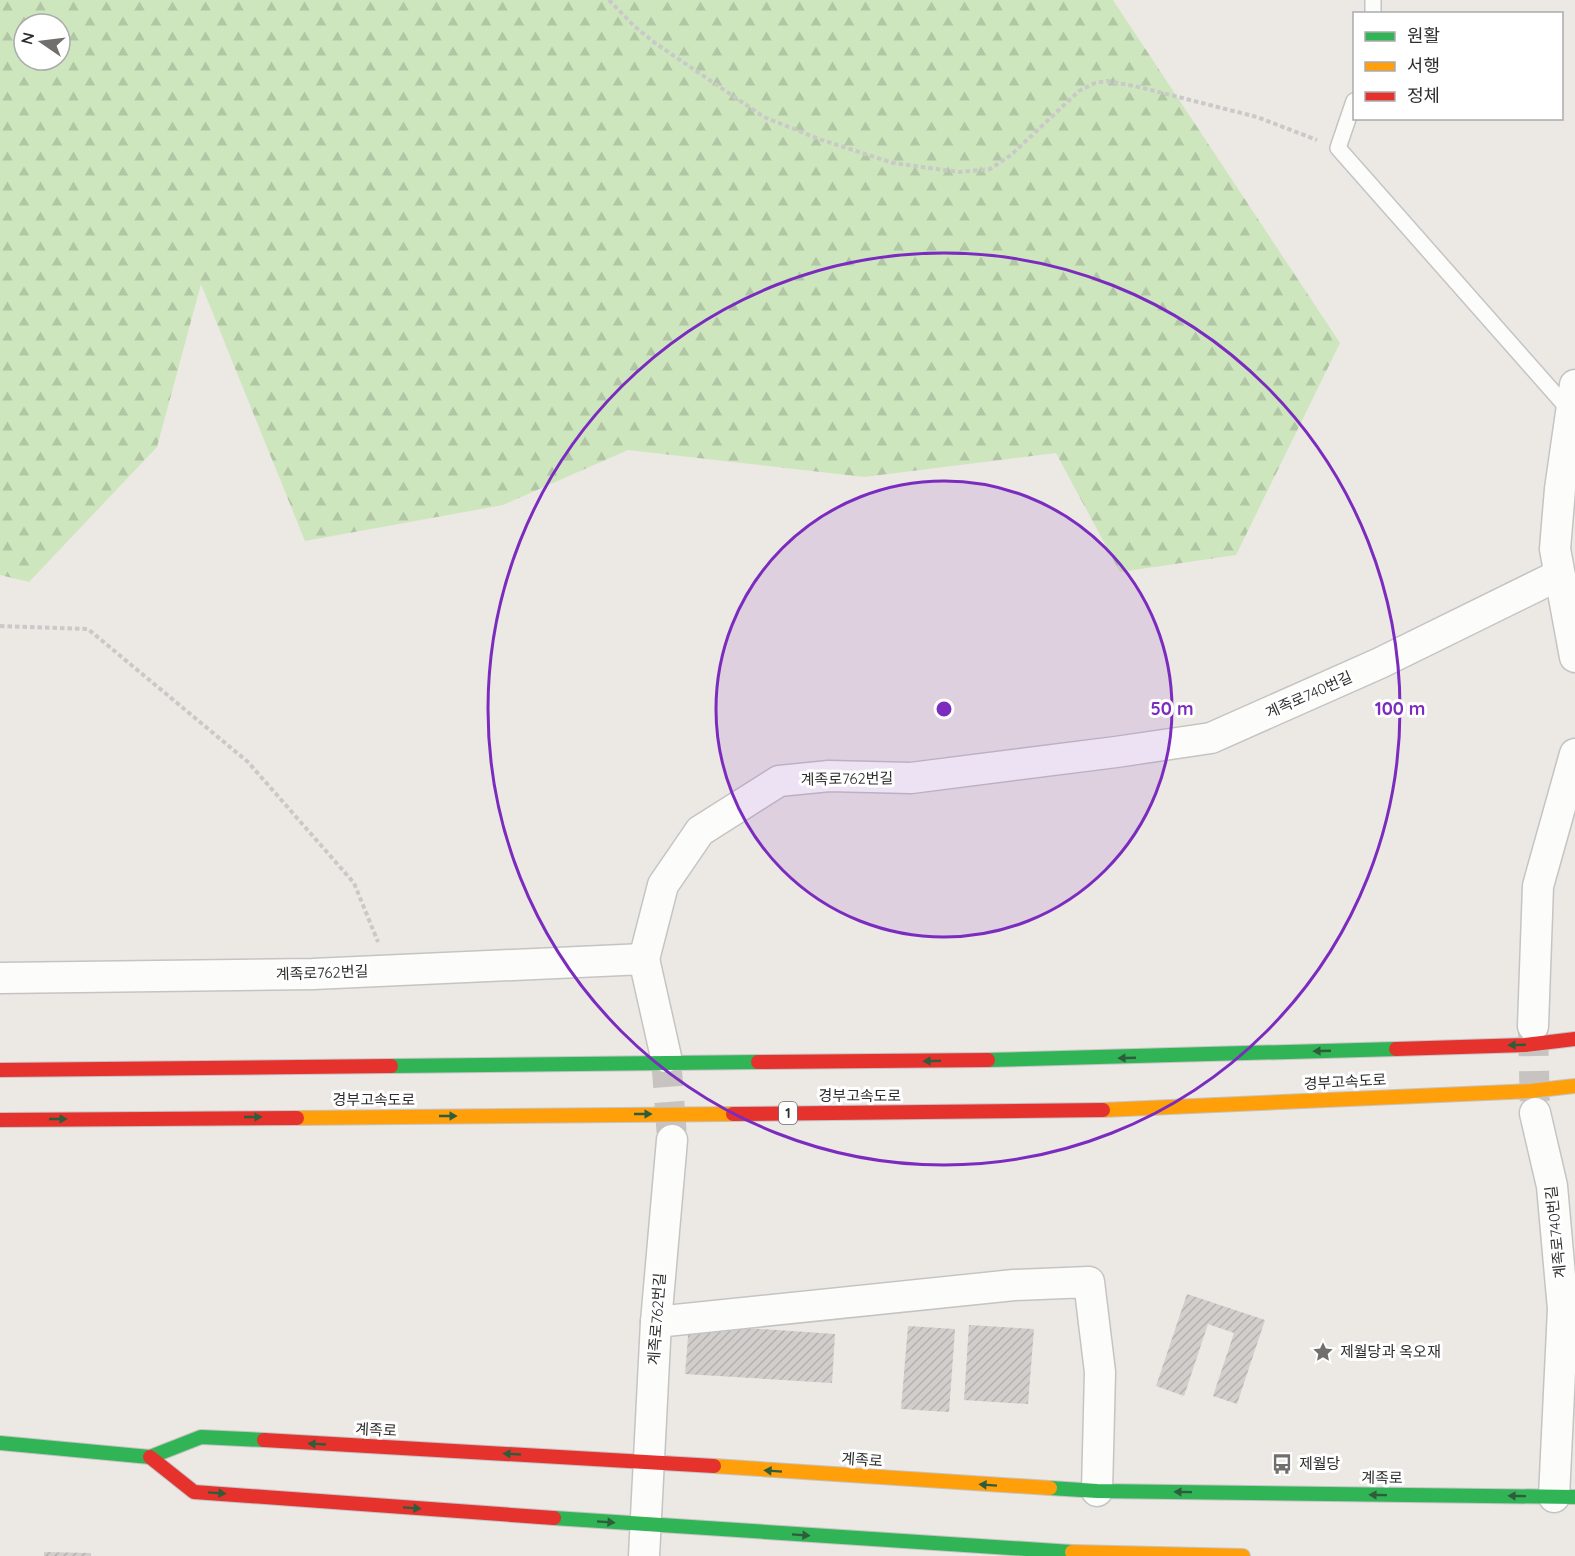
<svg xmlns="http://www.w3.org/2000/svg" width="1575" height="1556" font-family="Quicksand,'Noto Sans KR',sans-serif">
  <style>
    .forest { fill: url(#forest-firs); fill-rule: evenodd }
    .building { fill: url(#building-hatch) }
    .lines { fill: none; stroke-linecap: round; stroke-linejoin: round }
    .street-tunnel { stroke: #c6c3c0; stroke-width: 30; stroke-dasharray: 30 15; stroke-linecap: butt }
    .lane-casing { stroke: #c5c4c5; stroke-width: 18 }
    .street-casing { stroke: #c5c4c5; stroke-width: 33 }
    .fast-casing { stroke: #c5c4c5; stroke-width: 16 }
    .slow-casing { stroke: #c5c4c5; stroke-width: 16 }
    .jam-casing { stroke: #c5c4c5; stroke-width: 16 }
    .path { stroke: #c9c9c8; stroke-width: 4; stroke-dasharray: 4.5 3; stroke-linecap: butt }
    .lane { stroke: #fcfcfb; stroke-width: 15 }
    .street { stroke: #fcfcfb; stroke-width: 30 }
    .fast { stroke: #30b455; stroke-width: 14 }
    .slow { stroke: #ff9f0a; stroke-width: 14 }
    .jam { stroke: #e5322d; stroke-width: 14 }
    .oneway { fill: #2f5d3c }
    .ring { fill: none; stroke: #7b2cbf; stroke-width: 3 }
    .labels { text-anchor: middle; stroke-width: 6; stroke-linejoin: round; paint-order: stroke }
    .shield { fill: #fff; stroke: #6d6d6d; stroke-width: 1.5 }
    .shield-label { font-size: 14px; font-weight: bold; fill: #2e2e2e }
    .street-label { font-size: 15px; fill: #2e2e2e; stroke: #fff }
    .poi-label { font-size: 15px; fill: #2e2e2e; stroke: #fff; text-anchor: start }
    .centre { fill: #7b2cbf; stroke: #fff; stroke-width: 3 }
    .ring-label { font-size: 18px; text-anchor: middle; font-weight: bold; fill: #7b2cbf; stroke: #fff; stroke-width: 6; stroke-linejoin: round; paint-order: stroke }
  </style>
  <defs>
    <pattern id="forest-firs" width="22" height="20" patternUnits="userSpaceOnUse" patternTransform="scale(1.5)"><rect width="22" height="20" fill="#cee6be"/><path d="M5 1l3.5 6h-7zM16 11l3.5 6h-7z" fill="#b1c6a4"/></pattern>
    <pattern id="building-hatch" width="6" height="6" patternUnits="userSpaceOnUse" patternTransform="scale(1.5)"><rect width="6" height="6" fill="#d1cecb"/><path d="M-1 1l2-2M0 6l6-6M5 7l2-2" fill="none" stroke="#b4b1af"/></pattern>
  </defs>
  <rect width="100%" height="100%" fill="#ece8e4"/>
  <!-- forest -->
  <path class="forest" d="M0,0H1113L1340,343L1236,555L1120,572L1056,453L864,477L628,450L503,505L305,541L201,284L157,447L29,582L0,575ZM24,24H60V60H24Z"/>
  <!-- building -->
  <g class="building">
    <path d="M1187,1294L1265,1320L1237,1404L1213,1396L1234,1333L1208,1324L1184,1396L1156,1386Z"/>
    <path d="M689,1324L835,1334L832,1383L685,1374Z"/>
    <path d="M969,1325L1034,1329L1028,1404L964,1400Z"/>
    <path d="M908,1326L955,1329L949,1412L901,1409Z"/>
    <path d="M44,1552L91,1553V1556H44Z"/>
  </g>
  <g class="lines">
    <!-- street-tunnel -->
    <g class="street-tunnel">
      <path d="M1533,1026L1535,1113"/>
      <path d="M666,1057L672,1138"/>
    </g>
    <!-- lane casing -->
    <g class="lane-casing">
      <g id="lane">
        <path d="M1373,14V0"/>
        <path d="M1354,101L1338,148L1571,412"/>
      </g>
    </g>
    <!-- street casing -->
    <g class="street-casing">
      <g id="street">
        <path d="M1575,385L1560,489L1555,549L1575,657"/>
        <path d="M644,959L663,885L700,831L779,781L829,776L911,778L1116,752L1211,738L1380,663L1559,575"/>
        <path d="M0,978L313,974L644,959L666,1057"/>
        <path d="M1533,1026L1538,886L1575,754"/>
        <path d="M1535,1113L1552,1186L1563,1309L1554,1497"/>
        <path d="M656,1322L1014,1285L1089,1282L1100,1372L1097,1491"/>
        <path d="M644,1556L656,1322L672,1140"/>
      </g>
    </g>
    <!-- fast casing -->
    <g class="fast-casing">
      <g id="fast">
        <path d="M988,1060L1396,1049"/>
        <path d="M391,1066L758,1062"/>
        <path d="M0,1443L150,1457L201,1437L264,1440"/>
        <path d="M1050,1488L1097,1491L1575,1497"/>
        <path d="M554,1518L1072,1552"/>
      </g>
    </g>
    <!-- slow casing -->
    <g class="slow-casing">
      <g id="slow">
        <path d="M1103,1110L1530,1091L1575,1086"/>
        <path d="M297,1118L733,1114"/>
        <path d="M714,1466L1050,1488"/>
        <path d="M1072,1552L1243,1556"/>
      </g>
    </g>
    <!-- jam casing -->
    <g class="jam-casing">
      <g id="jam">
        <path d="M1396,1049L1525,1045L1575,1039"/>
        <path d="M758,1062L988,1060"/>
        <path d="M0,1070L391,1066"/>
        <path d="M733,1114L1103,1110"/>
        <path d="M0,1120L297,1118"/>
        <path d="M264,1440L714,1466"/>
        <path d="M150,1457L194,1492L554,1518"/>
      </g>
    </g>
    <!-- path -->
    <g class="path">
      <path d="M609,0L634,26L655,43L764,117L819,139L893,163L959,172L990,169L1011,155L1079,91L1095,83L1107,81L1139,87L1257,117L1317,140"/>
      <path d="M0,626L88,629L248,762L354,883L378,942"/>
    </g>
    <!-- lane -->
    <use href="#lane" class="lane"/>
    <!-- street -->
    <use href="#street" class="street"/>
    <!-- fast -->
    <use href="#fast" class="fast"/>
    <!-- slow -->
    <use href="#slow" class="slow"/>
    <!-- jam -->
    <use href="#jam" class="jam"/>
  </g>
  <!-- one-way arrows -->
  <defs><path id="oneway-solid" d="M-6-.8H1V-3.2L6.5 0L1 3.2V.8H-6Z" transform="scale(1.5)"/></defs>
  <g class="oneway">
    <use href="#oneway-solid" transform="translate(1517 1045) rotate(178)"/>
    <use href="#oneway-solid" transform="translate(1322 1051) rotate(178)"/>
    <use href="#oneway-solid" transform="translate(1127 1058) rotate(178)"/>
    <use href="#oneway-solid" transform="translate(932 1061) rotate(179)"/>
    <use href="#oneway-solid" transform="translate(643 1114)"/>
    <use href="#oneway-solid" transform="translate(448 1116)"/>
    <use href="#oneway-solid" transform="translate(253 1117)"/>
    <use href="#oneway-solid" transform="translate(58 1119)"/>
    <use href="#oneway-solid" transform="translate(317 1444) rotate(-177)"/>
    <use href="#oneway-solid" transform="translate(512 1454) rotate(-177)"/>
    <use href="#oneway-solid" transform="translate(773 1471) rotate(-176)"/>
    <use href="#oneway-solid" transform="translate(988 1485) rotate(-176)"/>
    <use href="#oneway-solid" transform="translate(1183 1492) rotate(-179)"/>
    <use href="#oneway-solid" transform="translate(217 1493) rotate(4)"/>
    <use href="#oneway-solid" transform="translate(1378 1495) rotate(-179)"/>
    <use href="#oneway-solid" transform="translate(1517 1496) rotate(-179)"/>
    <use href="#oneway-solid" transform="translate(412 1508) rotate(4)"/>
    <use href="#oneway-solid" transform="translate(606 1522) rotate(4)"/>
    <use href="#oneway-solid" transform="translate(801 1535) rotate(4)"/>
  </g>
  <!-- distance rings -->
  <circle cx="944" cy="709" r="228" fill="#7b2cbf" fill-opacity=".12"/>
  <g class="ring">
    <circle cx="944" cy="709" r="228"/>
    <circle cx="944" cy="709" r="456"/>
  </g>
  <!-- icons -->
  <defs>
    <g id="sight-bare" transform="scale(1.62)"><path d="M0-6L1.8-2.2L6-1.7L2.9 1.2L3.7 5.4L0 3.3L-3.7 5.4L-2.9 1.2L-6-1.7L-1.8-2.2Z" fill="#706f6e" stroke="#fff" stroke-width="2.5" paint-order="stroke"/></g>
    <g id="bus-bare" transform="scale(1.62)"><path d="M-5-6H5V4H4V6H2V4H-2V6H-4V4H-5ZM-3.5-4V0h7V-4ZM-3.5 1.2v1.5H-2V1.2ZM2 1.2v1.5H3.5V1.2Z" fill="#706f6e" stroke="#fff" stroke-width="2.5" paint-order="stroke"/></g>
  </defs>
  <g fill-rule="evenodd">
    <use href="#sight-bare" x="1323" y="1352"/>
    <use href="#bus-bare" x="1282" y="1464"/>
  </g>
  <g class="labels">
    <!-- shield labels -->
    <rect class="shield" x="779" y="1102" width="18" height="22" rx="4.5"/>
    <g class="shield-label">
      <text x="788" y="1118">1</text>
    </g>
    <!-- street labels -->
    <g class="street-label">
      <text transform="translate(1309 695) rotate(-24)" y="5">계족로740번길</text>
      <text transform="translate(847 779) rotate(-1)" y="5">계족로762번길</text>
      <text transform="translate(322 973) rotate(-2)" y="5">계족로762번길</text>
      <text transform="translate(1345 1082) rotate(-3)" y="5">경부고속도로</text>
      <text x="860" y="1101">경부고속도로</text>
      <text x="374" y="1105">경부고속도로</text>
      <text transform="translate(1556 1232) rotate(-96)" y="5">계족로740번길</text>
      <text transform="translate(657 1319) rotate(-86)" y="5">계족로762번길</text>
      <text transform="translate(376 1430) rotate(3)" y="5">계족로</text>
      <text transform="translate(862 1460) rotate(4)" y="5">계족로</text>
      <text transform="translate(1382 1478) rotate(1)" y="5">계족로</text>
    </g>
    <!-- poi labels -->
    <g class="poi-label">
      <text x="1340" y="1357">제월당과 옥오재</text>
      <text x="1299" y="1469">제월당</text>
    </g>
  </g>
  <circle cx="944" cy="709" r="9" class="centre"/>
  <g class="ring-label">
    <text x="1172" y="715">50 m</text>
    <text x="1400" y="715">100 m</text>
  </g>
  <!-- legend -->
  <rect x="1353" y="12" width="210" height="108" fill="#ffffff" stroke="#ababab" stroke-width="1.5"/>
  <rect x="1365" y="32" width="30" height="9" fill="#30b455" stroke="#ababab" stroke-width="1.5"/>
  <text x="1407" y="42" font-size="18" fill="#2e2e2e">원활</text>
  <rect x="1365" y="62" width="30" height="9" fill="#ff9f0a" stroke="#ababab" stroke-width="1.5"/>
  <text x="1407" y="72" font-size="18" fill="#2e2e2e">서행</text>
  <rect x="1365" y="92" width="30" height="9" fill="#e5322d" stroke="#ababab" stroke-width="1.5"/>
  <text x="1407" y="102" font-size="18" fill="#2e2e2e">정체</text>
  <!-- north arrow -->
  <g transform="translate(42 42) rotate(284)"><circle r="28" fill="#ffffff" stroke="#ababab" stroke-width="1.5"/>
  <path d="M0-4.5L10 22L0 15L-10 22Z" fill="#706f6e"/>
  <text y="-9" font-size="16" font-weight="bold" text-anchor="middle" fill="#2e2e2e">N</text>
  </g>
</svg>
